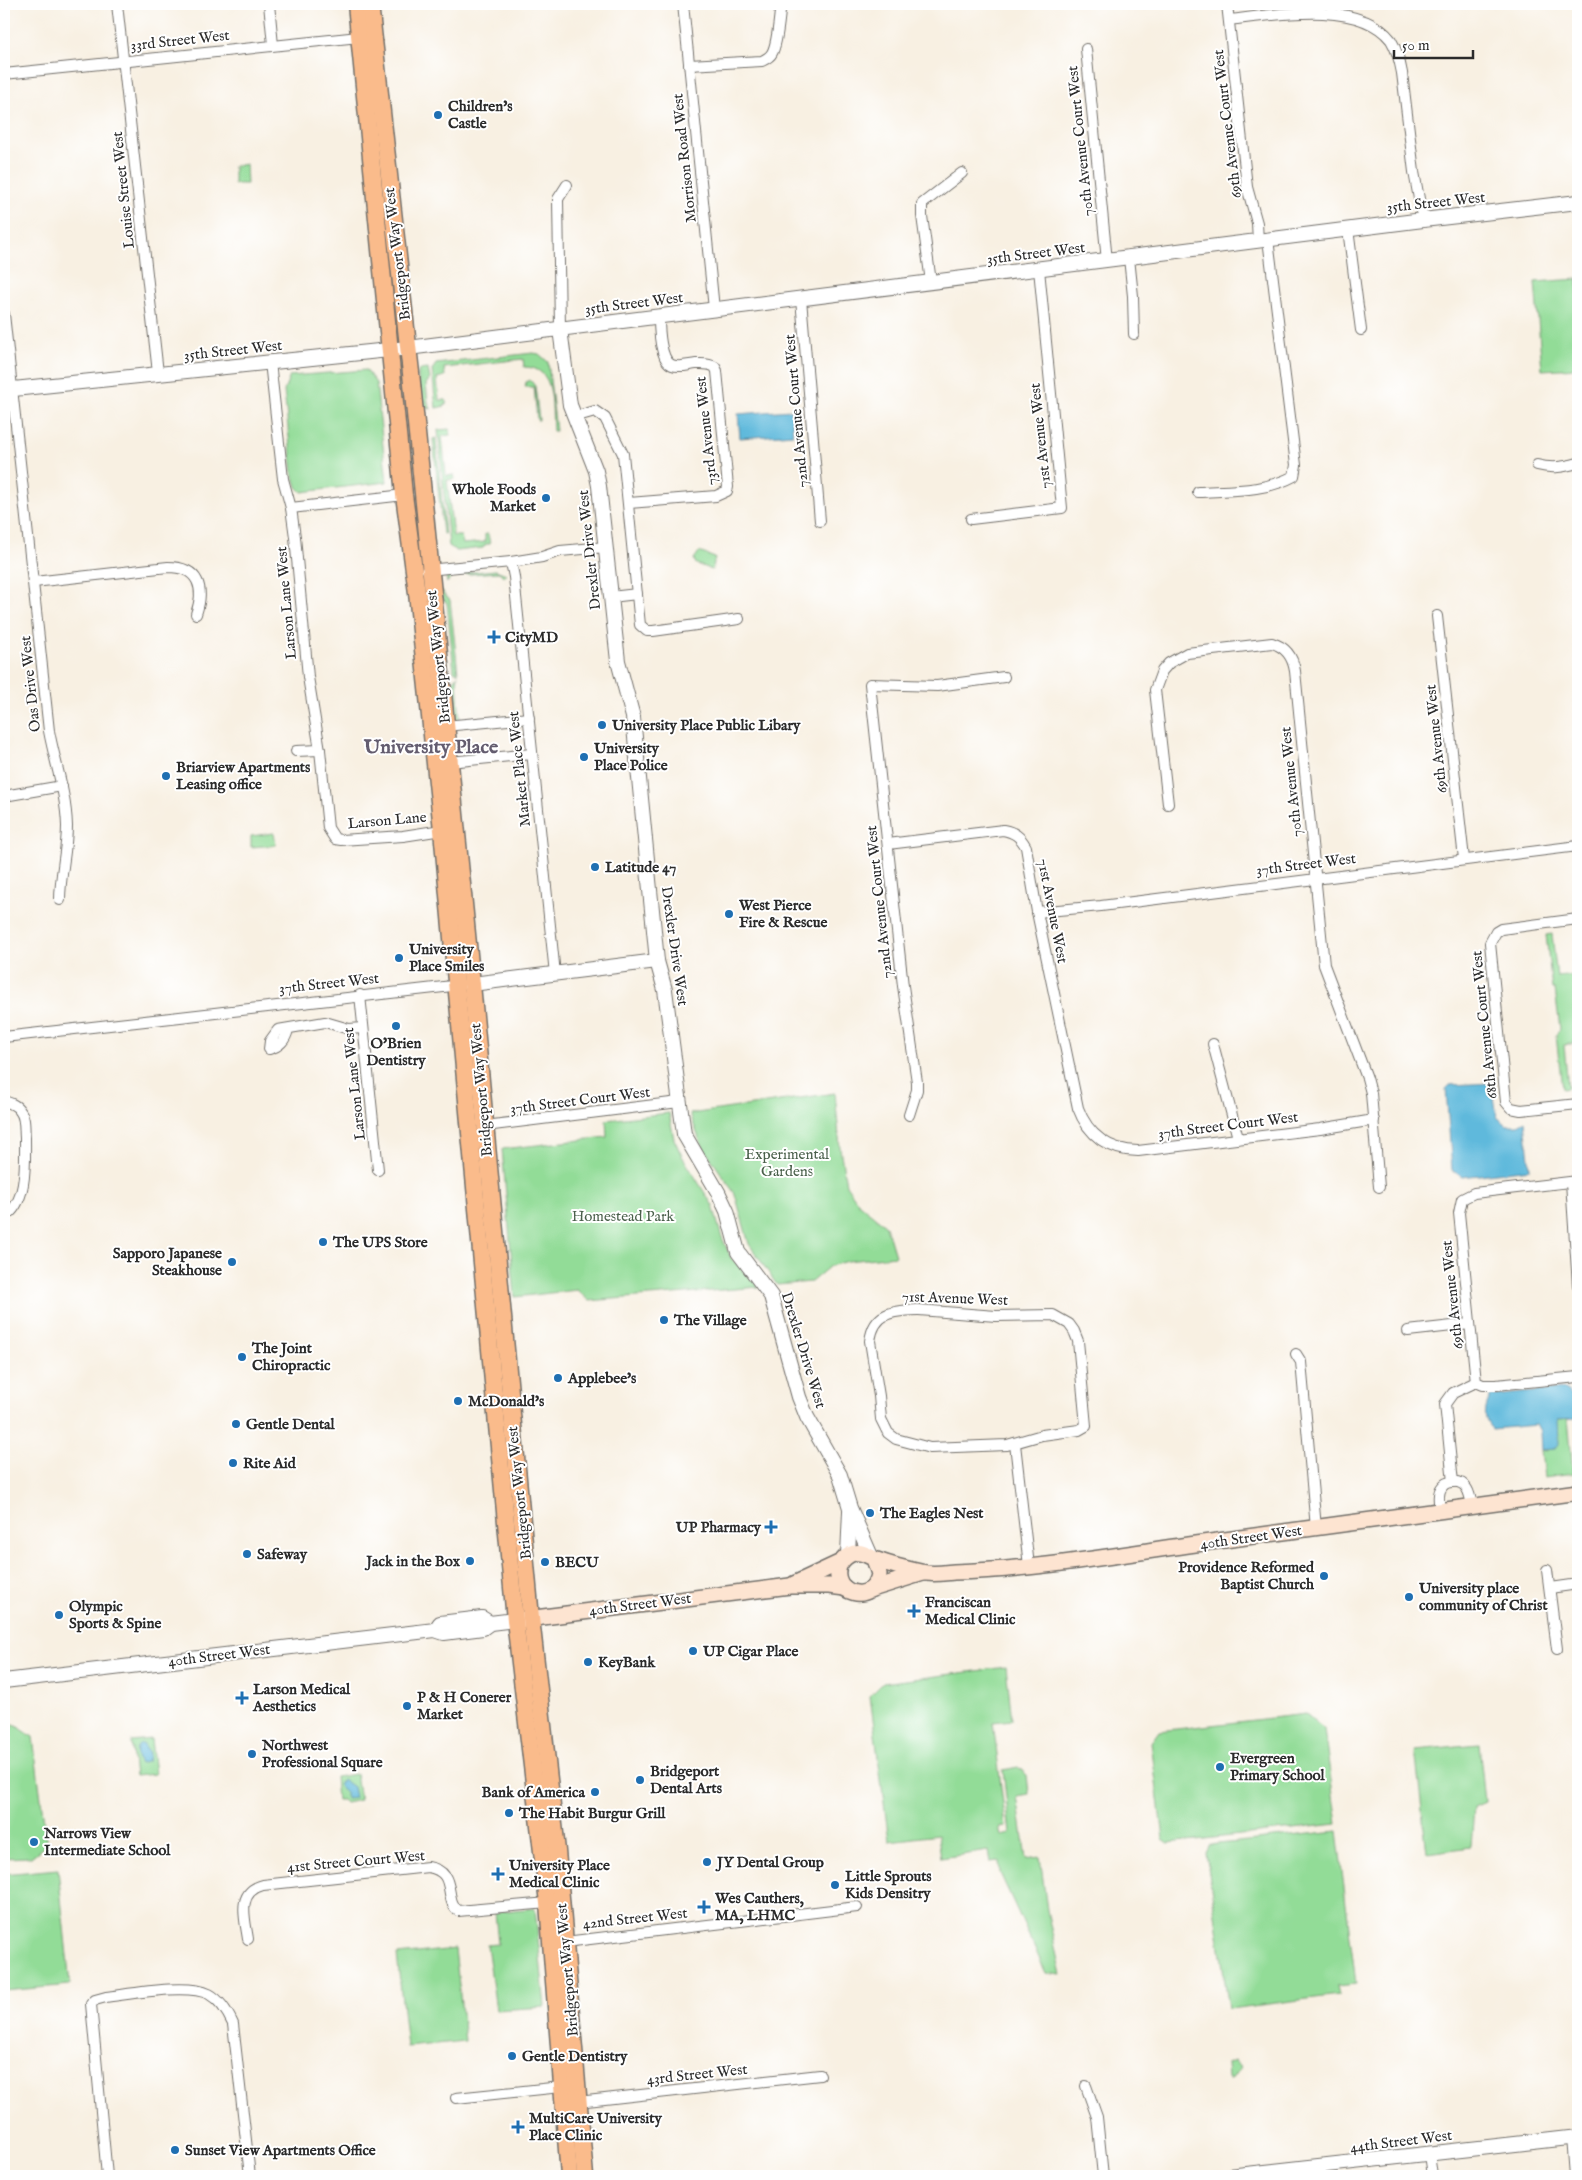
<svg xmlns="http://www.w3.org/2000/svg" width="1582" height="2180" font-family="'IM FELL English',serif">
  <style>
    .green { fill: #92dc97; stroke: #5e8461 }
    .water { fill: #5eb9dc; stroke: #447284 }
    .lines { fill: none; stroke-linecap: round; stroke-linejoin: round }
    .minor-casing { stroke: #73706b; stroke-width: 12 }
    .tertiary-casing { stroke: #73706b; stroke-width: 16 }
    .secondary-casing { stroke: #73706b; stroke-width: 18 }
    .primary-casing { stroke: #73706b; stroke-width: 19 }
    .minor { stroke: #fff; stroke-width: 10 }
    .tertiary { stroke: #fff; stroke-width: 14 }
    .secondary { stroke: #fde4d1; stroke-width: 15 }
    .primary { stroke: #fabb8b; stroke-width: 16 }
    .poi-dot { fill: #1f6fb2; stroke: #fff; stroke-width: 2 }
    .labels { text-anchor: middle; stroke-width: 4; stroke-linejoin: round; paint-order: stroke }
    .street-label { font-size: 15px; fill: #2b2b2b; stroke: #fff }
    .poi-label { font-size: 15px; font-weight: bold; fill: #2b2b2b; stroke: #fff; text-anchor: start }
    .park-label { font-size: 15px; fill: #4a604b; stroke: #fff }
    .district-label { font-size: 20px; font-weight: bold; fill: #645d6f; stroke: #fff }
  </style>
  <rect width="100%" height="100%" fill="#fff"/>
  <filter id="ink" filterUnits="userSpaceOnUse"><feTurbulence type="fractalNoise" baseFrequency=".02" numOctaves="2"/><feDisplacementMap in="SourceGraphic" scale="10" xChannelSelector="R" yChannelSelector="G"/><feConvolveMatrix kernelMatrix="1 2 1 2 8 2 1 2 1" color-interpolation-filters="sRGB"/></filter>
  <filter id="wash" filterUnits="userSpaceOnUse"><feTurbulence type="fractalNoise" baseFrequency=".0096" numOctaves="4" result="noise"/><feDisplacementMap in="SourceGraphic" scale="20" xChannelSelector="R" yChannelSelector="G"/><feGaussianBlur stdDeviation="1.12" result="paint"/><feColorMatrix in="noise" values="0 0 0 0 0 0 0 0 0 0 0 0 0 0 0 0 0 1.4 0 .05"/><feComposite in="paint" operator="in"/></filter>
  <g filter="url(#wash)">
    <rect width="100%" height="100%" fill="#f8f0e2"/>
    <!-- green -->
    <g class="green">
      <path d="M246,164L247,184H234V166Z"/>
      <path d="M1578,279V368L1542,370L1535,282Z"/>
      <path d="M533,353L539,354L548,362L556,431H553C551,406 557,367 524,367L523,359L444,368L445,376L437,378L439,400H446L447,402L445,406L436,408L432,370L436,364Z"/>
      <path d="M428,369L430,379L426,384L428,403L431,409C417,406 419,386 418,374L419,370Z"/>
      <path d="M366,370L376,383L387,482L302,492L297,487L293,474L284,391L290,376Z"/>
      <path d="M530,380L535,386L539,420H537L534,387H525L526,382Z"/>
      <path d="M450,429V435L442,436L446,476L454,475L455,479L447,480L453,536H461L463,544L485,542V534H488L490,544H486L483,548L456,551L449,546L438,430Z"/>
      <path d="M436,438V440L445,534H443L433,439Z"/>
      <path d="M699,552L715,558L712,570L696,564L694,559Z"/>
      <path d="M496,570L506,574L504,577L499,572L456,575L451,576L447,583L446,576L452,574Z"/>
      <path d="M443,591L444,595L450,600L458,673L454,671L447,603L439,596L438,592Z"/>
      <path d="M458,675L457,683L460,719H454L450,710L455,709L452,683Z"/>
      <path d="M462,739L478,744L476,750L478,755L468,756L463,746Z"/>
      <path d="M274,833L276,845L251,847V836Z"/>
      <path d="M1552,934L1557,977L1578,975V1043L1564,1045L1568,1088L1562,1089L1556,1035L1560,1029L1555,989H1552L1546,935Z"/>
      <path d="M835,1093L840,1148L846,1185L859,1204L886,1226L895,1256L847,1261L830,1266L811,1282L777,1285L749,1244L735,1194L701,1144L690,1114Z"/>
      <path d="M669,1113L674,1139L682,1156L713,1206L721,1235L731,1258L759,1287L589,1301L577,1290L515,1297L502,1149L607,1137L606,1120Z"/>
      <path d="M1568,1418L1573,1474L1544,1478L1541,1450L1547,1451L1558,1419Z"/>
      <path d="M1006,1667L1012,1720L993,1722L1006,1827L999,1828L1001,1836L1010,1834L1003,1770L1018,1767L1027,1775L1029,1794L1017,1796L1026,1859L1040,1857L1047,1910L1061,1975L1046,1973L1000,1873L999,1861L990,1862L988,1851L941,1858L938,1835L889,1841L870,1696L883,1683Z"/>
      <path d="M1306,1714L1324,1729L1337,1824L1169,1843L1163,1839L1151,1742L1159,1731Z"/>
      <path d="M4,1722L14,1724L33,1737L46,1838V1845L31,1857L4,1858Z"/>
      <path d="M151,1739L155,1774L135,1776L131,1741Z"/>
      <path d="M1479,1744L1485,1802L1474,1807L1471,1847L1427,1853L1415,1750Z"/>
      <path d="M356,1774L360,1800L345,1803L342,1800H337L335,1777Z"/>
      <path d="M1337,1831L1356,1984L1337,1986L1339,1995L1229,2009L1206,1853L1210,1845Z"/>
      <path d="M58,1869L70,1985L4,1991V1874Z"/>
      <path d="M535,1908L545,2007L496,2010L487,1945L498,1944L495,1912Z"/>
      <path d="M455,1949L465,2041L407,2047L397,1955Z"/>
      <path d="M1234,2061L1241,2067L1230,2081L1228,2078L1227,2064Z"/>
    </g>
    <!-- water -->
    <g class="water">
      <path d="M791,410L793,434L740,438L738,414Z"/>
      <path d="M1492,1083L1497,1117L1507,1125H1518L1525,1121L1530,1169L1462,1177L1452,1170L1446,1089L1450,1085Z"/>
      <path d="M1562,1389C1575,1394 1575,1406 1576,1418L1558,1419L1559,1444L1555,1449L1541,1450L1540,1432L1536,1425L1492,1429C1482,1419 1485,1407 1491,1396Z"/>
      <path d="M140,1744H143L149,1753L148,1761L140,1764C137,1758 134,1749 140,1744Z"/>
      <path d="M342,1779L353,1787L355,1798L346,1799V1792L338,1785Z"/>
    </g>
  </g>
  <g filter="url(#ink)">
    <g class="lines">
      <!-- minor casing -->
      <g class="minor-casing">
        <g id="minor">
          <path d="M117,4L158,373"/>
          <path d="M269,4L273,45"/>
          <path d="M683,4L714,309"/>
          <path d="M1227,4L1247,187L1257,223L1258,241"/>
          <path d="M1230,20C1278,14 1360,0 1391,40C1397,50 1400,62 1402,73L1414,172L1423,220"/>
          <path d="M1086,49L1107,261"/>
          <path d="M689,65L762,61C766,59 770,57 772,53C778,43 779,16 781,4"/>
          <path d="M4,74L359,37"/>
          <path d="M1348,229L1361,330"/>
          <path d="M1129,258L1133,296L1134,334"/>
          <path d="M931,282L922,216V204L962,173"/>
          <path d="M801,299L820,521"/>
          <path d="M4,314L49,731C55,763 66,793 67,826C67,851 60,875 60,900"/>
          <path d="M560,329L558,199L567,185"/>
          <path d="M270,362L283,479L291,508L295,537L308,677L320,750L328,828L335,839L341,840L403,836L442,830"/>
          <path d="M574,417L595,411L605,418L623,454L640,625L647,631H653L739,619"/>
          <path d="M1537,465C1552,469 1564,467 1578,463"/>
          <path d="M1198,492C1229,490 1265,492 1294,476L1296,465L1268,239"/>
          <path d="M629,503L716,496L727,491L728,487L717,371L715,367C708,363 703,364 696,364C688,365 679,368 672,365C660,360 659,328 659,317"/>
          <path d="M291,508L404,495"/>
          <path d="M971,519L1062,508L1039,269"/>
          <path d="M511,562L514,577L555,974"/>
          <path d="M427,570L511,562L542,557L560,551L606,547"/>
          <path d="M34,582L168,567C199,567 205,588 196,614"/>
          <path d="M611,597L637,594"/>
          <path d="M1437,616L1464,859"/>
          <path d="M445,726L529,718"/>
          <path d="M296,751L320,750"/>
          <path d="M449,762L532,754"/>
          <path d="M4,796L62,786"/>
          <path d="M1168,804L1155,690L1162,671L1169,663L1187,653L1272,643C1286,647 1293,658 1295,671L1324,965L1367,1078L1371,1093L1379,1187"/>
          <path d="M888,844L1003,830C1014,832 1020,836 1026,847L1037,912L1078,1108C1088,1135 1109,1151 1138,1151L1320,1129L1374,1120"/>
          <path d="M1037,912L1101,906L1578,846"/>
          <path d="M1578,919L1501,929L1496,932L1490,943L1506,1102L1511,1108L1521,1110L1578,1104"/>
          <path d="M360,995L378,1170"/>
          <path d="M288,1029C286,1040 279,1047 269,1049L270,1041L278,1030L325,1022L349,1029L363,1028"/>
          <path d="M4,1037L461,985"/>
          <path d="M1213,1044L1238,1138"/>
          <path d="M4,1101C10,1103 17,1105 20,1111C26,1118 24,1129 25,1138C25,1162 28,1203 4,1217"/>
          <path d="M909,1115L917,1090V1082L903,986L870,684L937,686L1004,677"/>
          <path d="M485,1126L679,1102"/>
          <path d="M1578,1181L1474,1193L1462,1199L1459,1213L1476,1382L1483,1385H1496L1578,1377"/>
          <path d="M1571,1182L1578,1286"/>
          <path d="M919,1310L996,1316L1053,1315L1069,1324L1074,1331L1078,1341L1086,1426L1079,1430L1042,1435L1007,1445L930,1448L896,1439L888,1433L881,1419L879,1396L870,1341C874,1311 894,1311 919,1310Z"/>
          <path d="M1408,1331L1470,1324"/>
          <path d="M1296,1354L1301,1362L1316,1528"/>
          <path d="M1015,1444L1029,1566"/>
          <path d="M1453,1482L1445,1404L1453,1393L1476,1382"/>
          <path d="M1440,1510C1439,1503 1437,1493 1442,1487C1444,1484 1448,1482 1452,1482C1467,1480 1470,1494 1472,1506"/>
          <path d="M1547,1570L1557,1649"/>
          <path d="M1550,1588L1578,1584"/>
          <path d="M248,1939C245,1918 236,1892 263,1885L428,1867C458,1872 443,1898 458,1911L548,1903"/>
          <path d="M565,1942L857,1907"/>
          <path d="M1086,2086L1097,2117L1103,2176"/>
          <path d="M456,2098L561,2087"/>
          <path d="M578,2102L820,2075"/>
          <path d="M1572,2137L1575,2176"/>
          <path d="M1429,2154L1432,2176"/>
          <path d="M107,2176L91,2004L95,2000L106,1997C131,1994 187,1983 209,1994C220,2000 228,2013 233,2024L250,2176"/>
        </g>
      </g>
      <!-- tertiary casing -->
      <g class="tertiary-casing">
        <g id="tertiary">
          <path d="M560,329L570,405L596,471L599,486L618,661L633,717L657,961L665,990L684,1134L718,1192L727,1211L738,1252L771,1296L799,1397L807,1417L840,1475L850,1508L871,1556"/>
          <path d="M4,390L408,348L1423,220L1578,202"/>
          <path d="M472,984L657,961"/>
          <path d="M848,1555L850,1511"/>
          <path d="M435,1630L440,1623L482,1618L490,1623"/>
          <path d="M4,1681L435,1630L444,1633L483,1628L490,1623L515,1620"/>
          <path d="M1228,2176L1578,2137"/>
        </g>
      </g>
      <!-- secondary casing -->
      <g class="secondary-casing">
        <g id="secondary">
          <path d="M874,1559L879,1574C874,1606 830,1594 839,1566C842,1560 847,1555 854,1553C864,1551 869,1557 877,1560C891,1565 906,1569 921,1572C931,1575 943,1573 954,1572C1032,1570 1111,1556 1188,1545C1318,1528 1448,1509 1578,1492"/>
          <path d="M794,1584L841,1562"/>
          <path d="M872,1589L923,1573"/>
          <path d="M519,1620L790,1586H829L845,1588"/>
        </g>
      </g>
      <!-- primary casing -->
      <g class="primary-casing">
        <g id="primary">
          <path d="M356,4L404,495L417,593L442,830L515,1620L548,1903L569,2176"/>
          <path d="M370,4L411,373L472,984L531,1618L557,1851L585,2176"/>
        </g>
      </g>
      <!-- minor -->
      <use href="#minor" class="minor"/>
      <!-- tertiary -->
      <use href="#tertiary" class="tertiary"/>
      <!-- secondary -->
      <use href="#secondary" class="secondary"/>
      <!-- primary -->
      <use href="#primary" class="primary"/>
    </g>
  </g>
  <!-- markers -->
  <g class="poi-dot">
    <circle cx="438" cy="115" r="5"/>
    <circle cx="546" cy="498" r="5"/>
    <path d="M491.5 629.5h5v5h5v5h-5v5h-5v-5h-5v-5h5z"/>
    <circle cx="602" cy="725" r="5"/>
    <circle cx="584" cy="757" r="5"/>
    <circle cx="166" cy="776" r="5"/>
    <circle cx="595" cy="867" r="5"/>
    <circle cx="729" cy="914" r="5"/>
    <circle cx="399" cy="958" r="5"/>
    <circle cx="396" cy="1026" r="5"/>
    <circle cx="323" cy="1242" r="5"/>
    <circle cx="232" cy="1262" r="5"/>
    <circle cx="664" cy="1320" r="5"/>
    <circle cx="242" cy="1357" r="5"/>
    <circle cx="558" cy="1378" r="5"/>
    <circle cx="458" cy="1401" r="5"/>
    <circle cx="236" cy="1424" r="5"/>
    <circle cx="233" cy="1463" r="5"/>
    <circle cx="870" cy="1513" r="5"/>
    <path d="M768.5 1519.5h5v5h5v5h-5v5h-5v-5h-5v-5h5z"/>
    <circle cx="247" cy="1554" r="5"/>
    <circle cx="470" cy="1561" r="5"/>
    <circle cx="545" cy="1562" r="5"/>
    <circle cx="1324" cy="1576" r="5"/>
    <circle cx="1409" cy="1597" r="5"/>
    <path d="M911.5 1603.5h5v5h5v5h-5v5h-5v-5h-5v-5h5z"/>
    <circle cx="59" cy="1615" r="5"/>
    <circle cx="693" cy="1651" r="5"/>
    <circle cx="588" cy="1662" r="5"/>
    <path d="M239.5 1690.5h5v5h5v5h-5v5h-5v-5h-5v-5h5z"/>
    <circle cx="407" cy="1706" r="5"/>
    <circle cx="252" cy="1754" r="5"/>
    <circle cx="1220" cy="1767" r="5"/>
    <circle cx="640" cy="1780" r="5"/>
    <circle cx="595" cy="1792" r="5"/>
    <circle cx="509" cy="1813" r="5"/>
    <circle cx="34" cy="1842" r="5"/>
    <circle cx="707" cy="1862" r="5"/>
    <path d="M495.5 1866.5h5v5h5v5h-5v5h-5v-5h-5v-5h5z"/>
    <circle cx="835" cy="1885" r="5"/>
    <path d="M701.5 1899.5h5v5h5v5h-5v5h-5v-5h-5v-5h5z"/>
    <circle cx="512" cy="2056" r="5"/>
    <path d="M515.5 2119.5h5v5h5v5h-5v5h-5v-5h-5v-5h5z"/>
    <circle cx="175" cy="2150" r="5"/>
  </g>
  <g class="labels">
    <!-- street labels -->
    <g class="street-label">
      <text transform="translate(180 40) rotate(-6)" y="5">33rd Street West</text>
      <text transform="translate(1227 124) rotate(-97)" y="5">69th Avenue Court West</text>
      <text transform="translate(1080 141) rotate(-96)" y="5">70th Avenue Court West</text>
      <text transform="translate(684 158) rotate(-96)" y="5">Morrison Road West</text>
      <text transform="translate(123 190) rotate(-96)" y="5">Louise Street West</text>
      <text transform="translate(1436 202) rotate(-6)" y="5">35th Street West</text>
      <text transform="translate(1036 253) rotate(-7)" y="5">35th Street West</text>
      <text transform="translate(397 254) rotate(-97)" y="5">Bridgeport Way West</text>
      <text transform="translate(634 303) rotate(-7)" y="5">35th Street West</text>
      <text transform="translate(233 350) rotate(-6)" y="5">35th Street West</text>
      <text transform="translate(796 411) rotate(-95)" y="5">72nd Avenue Court West</text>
      <text transform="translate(706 431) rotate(-96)" y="5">73rd Avenue West</text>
      <text transform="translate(1040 436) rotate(-96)" y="5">71st Avenue West</text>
      <text transform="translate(589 550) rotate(-96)" y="5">Drexler Drive West</text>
      <text transform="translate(286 603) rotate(-95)" y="5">Larson Lane West</text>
      <text transform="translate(438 657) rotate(-96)" y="5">Bridgeport Way West</text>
      <text transform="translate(30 684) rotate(-96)" y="5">Oas Drive West</text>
      <text transform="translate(1436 739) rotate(-96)" y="5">69th Avenue West</text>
      <text transform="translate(519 769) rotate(-96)" y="5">Market Place West</text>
      <text transform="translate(1291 782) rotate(-96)" y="5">70th Avenue West</text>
      <text transform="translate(387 820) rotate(-5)" y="5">Larson Lane</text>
      <text transform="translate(1306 864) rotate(-7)" y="5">37th Street West</text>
      <text transform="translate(879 902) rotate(-96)" y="5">72nd Avenue Court West</text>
      <text transform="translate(1053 911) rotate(79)" y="5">71st Avenue West</text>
      <text transform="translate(675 946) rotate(82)" y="5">Drexler Drive West</text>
      <text transform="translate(329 983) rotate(-6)" y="5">37th Street West</text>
      <text transform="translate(1484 1025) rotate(-96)" y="5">68th Avenue Court West</text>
      <text transform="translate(354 1084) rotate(-96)" y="5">Larson Lane West</text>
      <text transform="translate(481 1090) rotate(-95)" y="5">Bridgeport Way West</text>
      <text transform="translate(580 1100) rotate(-7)" y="5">37th Street Court West</text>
      <text transform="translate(1228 1125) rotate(-7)" y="5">37th Street Court West</text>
      <text transform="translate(1452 1295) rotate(-96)" y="5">69th Avenue West</text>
      <text transform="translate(955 1298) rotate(2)" y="5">71st Avenue West</text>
      <text transform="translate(804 1350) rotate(73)" y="5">Drexler Drive West</text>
      <text transform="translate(519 1493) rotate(-96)" y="5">Bridgeport Way West</text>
      <text transform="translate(1251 1537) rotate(-8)" y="5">40th Street West</text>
      <text transform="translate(640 1604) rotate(-7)" y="5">40th Street West</text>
      <text transform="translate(219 1655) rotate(-7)" y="5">40th Street West</text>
      <text transform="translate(356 1861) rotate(-5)" y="5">41st Street Court West</text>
      <text transform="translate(635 1918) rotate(-6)" y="5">42nd Street West</text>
      <text transform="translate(567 1970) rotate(-95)" y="5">Bridgeport Way West</text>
      <text transform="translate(697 2074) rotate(-6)" y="5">43rd Street West</text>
      <text transform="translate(1401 2141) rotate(-7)" y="5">44th Street West</text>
    </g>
    <!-- poi labels -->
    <g class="poi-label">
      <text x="448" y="111">Children's<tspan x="448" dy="17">Castle</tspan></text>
      <text x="536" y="494" text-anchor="end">Whole Foods<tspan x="536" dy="17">Market</tspan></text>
      <text x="505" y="642">CityMD</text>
      <text x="612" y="730">University Place Public Libary</text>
      <text x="594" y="753">University<tspan x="594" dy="17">Place Police</tspan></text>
      <text x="176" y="772">Briarview Apartments<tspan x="176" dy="17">Leasing office</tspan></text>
      <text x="605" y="872">Latitude 47</text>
      <text x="739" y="910">West Pierce<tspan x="739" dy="17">Fire &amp; Rescue</tspan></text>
      <text x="409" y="954">University<tspan x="409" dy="17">Place Smiles</tspan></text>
      <text x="396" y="1048" text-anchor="middle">O'Brien<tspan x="396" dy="17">Dentistry</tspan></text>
      <text x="333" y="1247">The UPS Store</text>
      <text x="222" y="1258" text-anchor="end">Sapporo Japanese<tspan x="222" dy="17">Steakhouse</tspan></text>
      <text x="674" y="1325">The Village</text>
      <text x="252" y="1353">The Joint<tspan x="252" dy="17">Chiropractic</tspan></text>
      <text x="568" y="1383">Applebee's</text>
      <text x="468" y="1406">McDonald's</text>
      <text x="246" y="1429">Gentle Dental</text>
      <text x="243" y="1468">Rite Aid</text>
      <text x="880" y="1518">The Eagles Nest</text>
      <text x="761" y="1532" text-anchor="end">UP Pharmacy</text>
      <text x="257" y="1559">Safeway</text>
      <text x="460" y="1566" text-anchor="end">Jack in the Box</text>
      <text x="555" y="1567">BECU</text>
      <text x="1314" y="1572" text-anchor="end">Providence Reformed<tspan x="1314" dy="17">Baptist Church</tspan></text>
      <text x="1419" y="1593">University place<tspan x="1419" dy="17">community of Christ</tspan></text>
      <text x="925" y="1607">Franciscan<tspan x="925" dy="17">Medical Clinic</tspan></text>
      <text x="69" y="1611">Olympic<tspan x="69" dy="17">Sports &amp; Spine</tspan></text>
      <text x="703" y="1656">UP Cigar Place</text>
      <text x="598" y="1667">KeyBank</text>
      <text x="253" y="1694">Larson Medical<tspan x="253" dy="17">Aesthetics</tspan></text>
      <text x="417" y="1702">P &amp; H Conerer<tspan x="417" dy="17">Market</tspan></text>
      <text x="262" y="1750">Northwest<tspan x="262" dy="17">Professional Square</tspan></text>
      <text x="1230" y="1763">Evergreen<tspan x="1230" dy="17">Primary School</tspan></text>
      <text x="650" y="1776">Bridgeport<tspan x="650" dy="17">Dental Arts</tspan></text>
      <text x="585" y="1797" text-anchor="end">Bank of America</text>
      <text x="519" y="1818">The Habit Burgur Grill</text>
      <text x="44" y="1838">Narrows View<tspan x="44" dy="17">Intermediate School</tspan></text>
      <text x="717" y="1867">JY Dental Group</text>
      <text x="509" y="1870">University Place<tspan x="509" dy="17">Medical Clinic</tspan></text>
      <text x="845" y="1881">Little Sprouts<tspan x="845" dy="17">Kids Densitry</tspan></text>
      <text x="715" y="1903">Wes Cauthers,<tspan x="715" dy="17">MA, LHMC</tspan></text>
      <text x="522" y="2061">Gentle Dentistry</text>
      <text x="529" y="2123">MultiCare University<tspan x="529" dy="17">Place Clinic</tspan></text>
      <text x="185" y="2155">Sunset View Apartments Office</text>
    </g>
    <!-- park labels -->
    <g class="park-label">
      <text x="787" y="1159">Experimental<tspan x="787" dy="17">Gardens</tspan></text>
      <text x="623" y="1221">Homestead Park</text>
    </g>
    <!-- district labels -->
    <g class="district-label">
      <text x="431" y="753">University Place</text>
    </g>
  </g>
  <!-- margin -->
  <rect width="1582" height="2180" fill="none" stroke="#fff" stroke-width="20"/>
  <!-- scale -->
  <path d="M1394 50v8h79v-8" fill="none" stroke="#2b2b2b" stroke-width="2.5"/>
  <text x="1402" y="50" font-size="15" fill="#2b2b2b" stroke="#ffffff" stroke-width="4" paint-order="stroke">50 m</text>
</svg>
